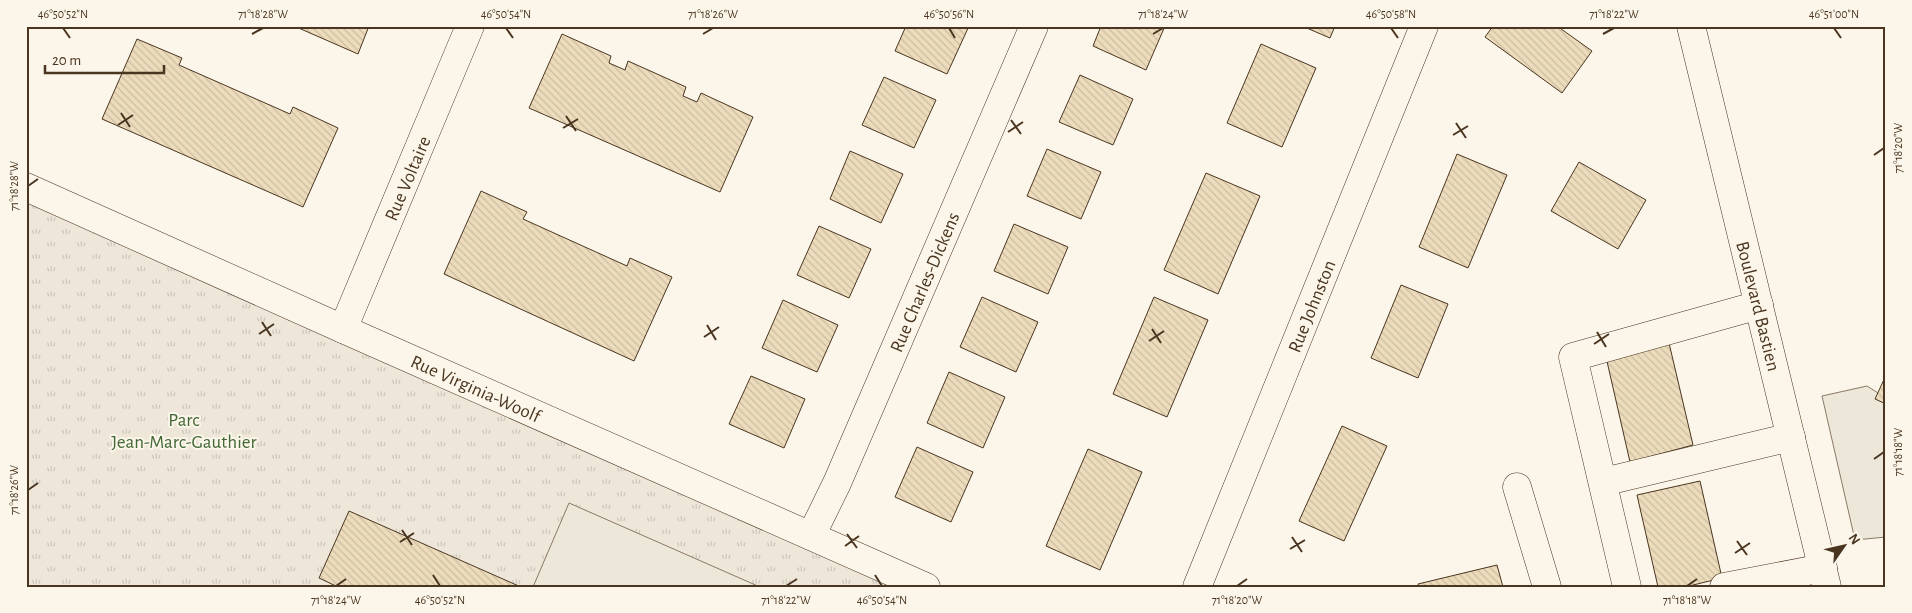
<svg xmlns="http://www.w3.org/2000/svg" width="1912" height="613" font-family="'Alegreya Sans',sans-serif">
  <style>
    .park { fill: url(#park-tufts); stroke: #887966 }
    .parking { fill: #ede7d9; stroke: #887966 }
    .building { fill: url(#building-back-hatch); stroke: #4a3520 }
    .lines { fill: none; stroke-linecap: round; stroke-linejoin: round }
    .minor-casing { stroke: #4a3520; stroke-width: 29 }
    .major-casing { stroke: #4a3520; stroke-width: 29 }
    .minor { stroke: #fbf6e9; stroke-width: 28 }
    .major { stroke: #fbf6e9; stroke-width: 28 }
    .ticks { fill: none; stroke: #4a3520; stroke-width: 2 }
    .labels { text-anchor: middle; stroke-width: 4; stroke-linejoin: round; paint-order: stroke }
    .street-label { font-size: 19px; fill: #4a3520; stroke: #fbf6e9 }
    .park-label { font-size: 19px; fill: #436837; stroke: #fbf6e9 }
    .neatline { fill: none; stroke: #4a3520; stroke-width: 2 }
    .ticks-label { font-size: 12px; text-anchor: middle; fill: #4a3520 }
  </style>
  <defs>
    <pattern id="park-tufts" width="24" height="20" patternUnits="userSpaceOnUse" patternTransform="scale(1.25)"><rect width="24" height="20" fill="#ede6d9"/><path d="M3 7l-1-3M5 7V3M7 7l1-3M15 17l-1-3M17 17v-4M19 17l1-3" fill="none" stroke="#cdc6ba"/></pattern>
    <pattern id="building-back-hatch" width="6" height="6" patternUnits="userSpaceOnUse" patternTransform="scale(1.25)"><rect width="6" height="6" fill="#ecdcbc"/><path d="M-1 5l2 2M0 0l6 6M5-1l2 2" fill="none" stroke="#ccbda1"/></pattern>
  </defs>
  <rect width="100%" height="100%" fill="#fbf6e9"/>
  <!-- park -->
  <path class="park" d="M26,187L926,587H26Z"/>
  <!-- parking -->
  <g class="parking">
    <path d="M1867,386L1886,398V537L1855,540L1822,396Z"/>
    <path d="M569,503L760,587H533Z"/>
  </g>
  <!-- building -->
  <g class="building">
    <path d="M294,26H369L358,54Z"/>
    <path d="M906,26H969L947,74L895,51Z"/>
    <path d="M1101,26H1165L1146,70L1093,46Z"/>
    <path d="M1302,26H1335L1330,38Z"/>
    <path d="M1493,26H1557L1592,51L1562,93L1485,37Z"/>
    <path d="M562,34L611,56L609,63L625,70L628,61L686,87L683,96L697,102L701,93L753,117L720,192L529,108Z"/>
    <path d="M137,39L182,58L179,65L290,114L293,107L338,128L303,207L102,119Z"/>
    <path d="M1261,44L1316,68L1282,147L1227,123Z"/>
    <path d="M1080,75L1133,99L1113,145L1059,122Z"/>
    <path d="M884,77L936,100L914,148L862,125Z"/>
    <path d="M1047,149L1101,172L1081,219L1027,196Z"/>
    <path d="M850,151L903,174L881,223L830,199Z"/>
    <path d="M1457,154L1507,175L1468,268L1419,247Z"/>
    <path d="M1579,162L1646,200L1618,249L1551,211Z"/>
    <path d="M1206,173L1260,196L1218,294L1164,270Z"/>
    <path d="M481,191L527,212L523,219L627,266L630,258L672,277L634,361L444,274Z"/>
    <path d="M1014,224L1068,247L1048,294L994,271Z"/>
    <path d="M819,226L871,249L849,298L797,275Z"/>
    <path d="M1401,285L1448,304L1418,378L1371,358Z"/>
    <path d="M982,297L1038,322L1016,372L960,347Z"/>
    <path d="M1154,297L1208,320L1167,417L1113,394Z"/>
    <path d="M783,300L838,325L817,372L762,348Z"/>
    <path d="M1669,343L1693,445L1630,462L1606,357Z"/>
    <path d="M949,372L1005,397L983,448L927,423Z"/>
    <path d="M1886,375V404L1875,399Z"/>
    <path d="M751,376L805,399L784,448L729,424Z"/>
    <path d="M1342,426L1387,446L1344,541L1299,521Z"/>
    <path d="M917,447L973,472L951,522L895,497Z"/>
    <path d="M1088,449L1142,472L1100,570L1046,546Z"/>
    <path d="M1700,481L1722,578L1685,587H1658L1637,495Z"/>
    <path d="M349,511L521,587H338L319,578Z"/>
    <path d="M1497,565L1503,587H1419L1418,584Z"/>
  </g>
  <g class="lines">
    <!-- minor casing -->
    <g class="minor-casing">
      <g id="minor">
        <path d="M26,187L343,329L926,587"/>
        <path d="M343,329L470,26"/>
        <path d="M1603,482L1791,437"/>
        <path d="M1517,487L1547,587"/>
        <path d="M811,536L837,483L1034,26"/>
        <path d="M1197,587L1424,26"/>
        <path d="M1627,587L1573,357L1759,305"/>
        <path d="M1724,587L1823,568"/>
      </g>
    </g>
    <!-- major casing -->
    <g class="major-casing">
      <path id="major" d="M1691,26L1827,587"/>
    </g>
    <!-- minor -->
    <use href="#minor" class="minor"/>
    <!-- major -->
    <use href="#major" class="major"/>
  </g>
  <!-- ticks -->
  <path class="ticks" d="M63,28L70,38M506,28L513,38M949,28L955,38M1391,28L1398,38M1834,28L1841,38M252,34L263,28M703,34L713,28M1153,34L1163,28M1603,34L1614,28M121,113L130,127M566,116L576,131M1011,120L1021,134M1456,123L1466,138M118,125L133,115M563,128L578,119M1008,132L1023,122M1453,135L1468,126M1874,155L1884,148M28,186L38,179M262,322L271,336M707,325L716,340M1152,329L1161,343M1597,332L1606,347M259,334L274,324M704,337L719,327M1149,341L1164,331M1594,344L1609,334M1874,459L1884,452M28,490L38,483M402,530L412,545M847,534L857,548M1292,537L1302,552M1737,541L1747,555M400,542L414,533M845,546L859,536M1290,549L1305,540M1735,553L1750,543M433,575L440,586M875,575L882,586M336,586L346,579M786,586L797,579M1237,586L1247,579M1687,586L1697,579"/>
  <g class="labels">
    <!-- street labels -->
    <g class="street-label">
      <text transform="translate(407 178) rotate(-67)" y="7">Rue Voltaire</text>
      <text transform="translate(924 282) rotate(-67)" y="7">Rue Charles-Dickens</text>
      <text transform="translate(1311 306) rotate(-68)" y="7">Rue Johnston</text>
      <text transform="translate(1759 306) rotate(76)" y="7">Boulevard Bastien</text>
      <text transform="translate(476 388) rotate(24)" y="7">Rue Virginia-Woolf</text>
    </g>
    <!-- park labels -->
    <g class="park-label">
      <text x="184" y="426">Parc<tspan x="184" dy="22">Jean-Marc-Gauthier</tspan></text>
    </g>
  </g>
  <!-- border -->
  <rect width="1912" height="613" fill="none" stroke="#fbf6e9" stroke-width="55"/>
  <!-- north arrow -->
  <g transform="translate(1844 546) rotate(56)" stroke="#fbf6e9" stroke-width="4" paint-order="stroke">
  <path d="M0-4L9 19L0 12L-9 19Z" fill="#4a3520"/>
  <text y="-8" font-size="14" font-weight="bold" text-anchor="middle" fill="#4a3520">N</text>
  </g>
  <!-- scale -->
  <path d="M45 65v8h119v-8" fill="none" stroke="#4a3520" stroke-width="2.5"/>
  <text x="52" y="65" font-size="15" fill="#4a3520" stroke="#fbf6e9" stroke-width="4" paint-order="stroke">20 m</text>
  <rect x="28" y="28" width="1856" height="558" class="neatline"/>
  <g class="ticks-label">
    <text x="63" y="18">46°50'52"N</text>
    <text x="263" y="18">71°18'28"W</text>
    <text x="506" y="18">46°50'54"N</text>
    <text x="713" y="18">71°18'26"W</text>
    <text x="949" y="18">46°50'56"N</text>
    <text x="1163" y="18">71°18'24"W</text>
    <text x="1391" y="18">46°50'58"N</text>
    <text x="1614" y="18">71°18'22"W</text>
    <text x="1834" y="18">46°51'00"N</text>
    <text transform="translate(1898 148) rotate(-90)" y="4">71°18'20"W</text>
    <text transform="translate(14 186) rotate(-90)" y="4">71°18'28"W</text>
    <text transform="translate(1898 452) rotate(-90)" y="4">71°18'18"W</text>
    <text transform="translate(14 490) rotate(-90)" y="4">71°18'26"W</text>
    <text x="336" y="604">71°18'24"W</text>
    <text x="440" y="604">46°50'52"N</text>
    <text x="786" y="604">71°18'22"W</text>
    <text x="882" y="604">46°50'54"N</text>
    <text x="1237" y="604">71°18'20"W</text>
    <text x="1687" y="604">71°18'18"W</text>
  </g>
</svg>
